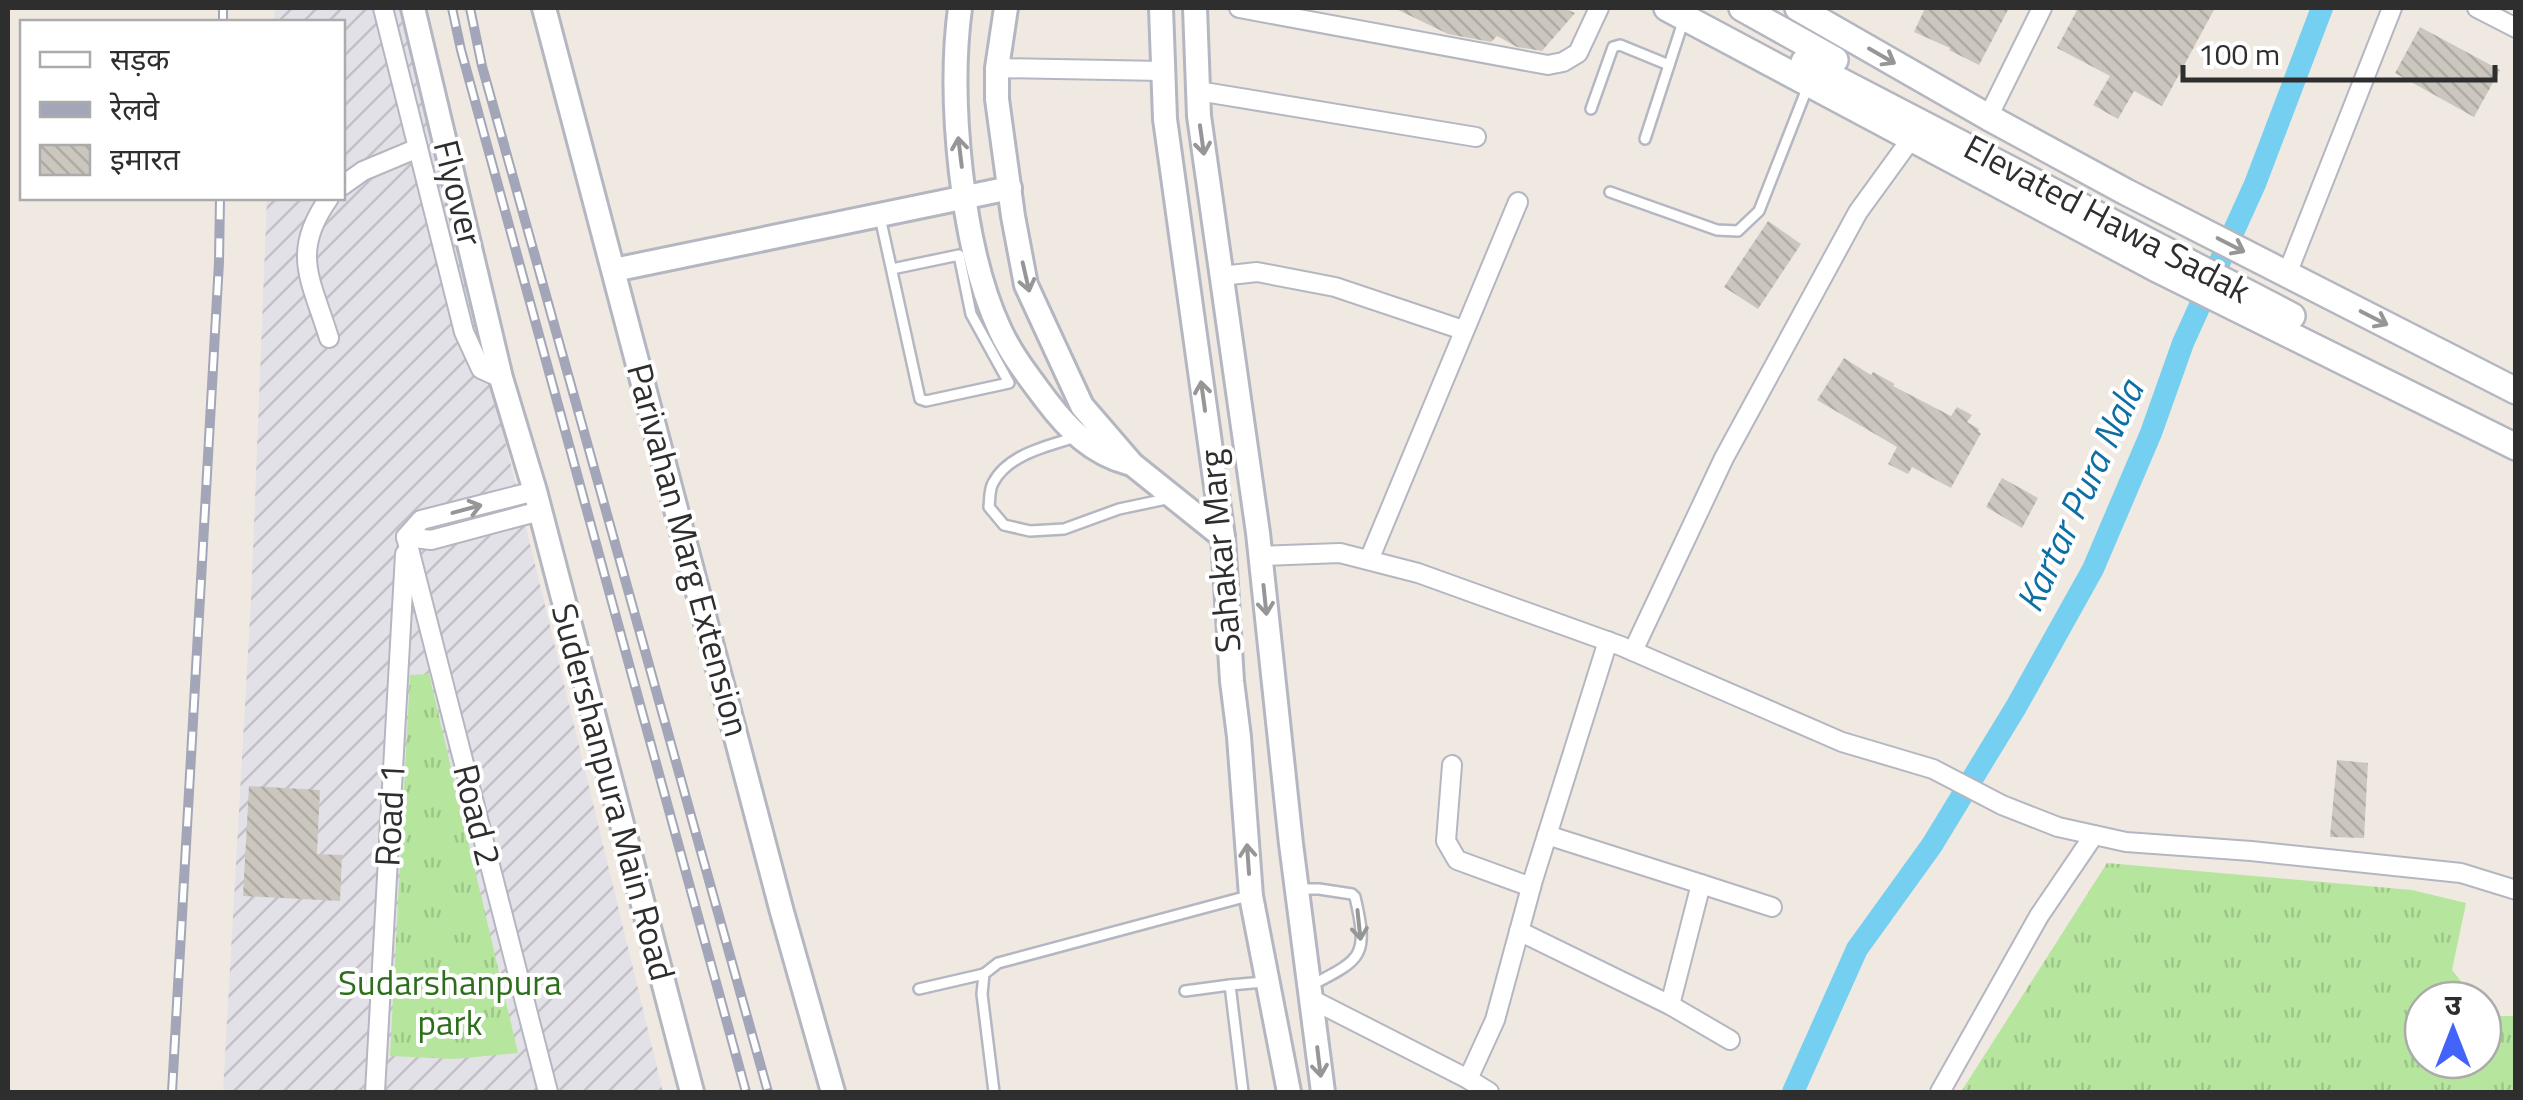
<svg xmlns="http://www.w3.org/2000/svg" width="2523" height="1100" font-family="'Titillium Web','Noto Sans Devanagari',sans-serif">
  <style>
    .industrial { fill: url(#industrial-furrows) }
    .grass { fill: url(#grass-tufts) }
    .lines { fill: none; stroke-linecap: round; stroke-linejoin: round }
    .canal { stroke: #75cff0; stroke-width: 22 }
    .building { fill: url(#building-back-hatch) }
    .service-casing { stroke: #b4b7c1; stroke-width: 14 }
    .minor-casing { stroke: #b4b7c1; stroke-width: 22 }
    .tertiary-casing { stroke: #b4b7c1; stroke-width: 28 }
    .secondary-casing { stroke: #b4b7c1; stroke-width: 30 }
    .service { stroke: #fff; stroke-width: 9 }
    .minor { stroke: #fff; stroke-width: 18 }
    .tertiary { stroke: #fff; stroke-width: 22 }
    .secondary { stroke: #fff; stroke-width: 25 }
    .rail-casing { stroke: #a3a6b8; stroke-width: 10 }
    .rail { stroke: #fff; stroke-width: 6; stroke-dasharray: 19; stroke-linecap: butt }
    .oneway { stroke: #969696 }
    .labels { text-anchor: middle; stroke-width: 8; stroke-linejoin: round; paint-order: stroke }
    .street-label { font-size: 35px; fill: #2e2e2e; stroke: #fff }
    .park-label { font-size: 35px; fill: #2c6e1b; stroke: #fff }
    .water-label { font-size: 38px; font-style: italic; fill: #0d6fa3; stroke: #fff }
  </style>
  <defs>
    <pattern id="industrial-furrows" width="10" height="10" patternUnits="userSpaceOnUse" patternTransform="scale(2.5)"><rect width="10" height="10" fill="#e3e1e8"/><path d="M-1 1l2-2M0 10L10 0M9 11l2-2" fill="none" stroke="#c3c1c7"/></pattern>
    <pattern id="grass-tufts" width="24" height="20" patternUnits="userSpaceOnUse" patternTransform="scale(2.5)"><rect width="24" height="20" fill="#b6e59e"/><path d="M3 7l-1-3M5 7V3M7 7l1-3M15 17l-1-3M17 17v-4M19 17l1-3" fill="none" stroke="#9dc588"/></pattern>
    <pattern id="building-back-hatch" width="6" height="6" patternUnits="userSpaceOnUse" patternTransform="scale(2.5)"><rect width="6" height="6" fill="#cbc7bf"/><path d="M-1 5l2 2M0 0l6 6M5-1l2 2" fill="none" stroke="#afaba4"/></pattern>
  </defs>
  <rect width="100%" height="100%" fill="#efe9e1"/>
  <!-- industrial -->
  <path class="industrial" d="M275,8H400L663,1092H223L251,600L267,198H342V22H274Z"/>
  <!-- grass -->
  <g class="grass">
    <path d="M429,674L518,1053L454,1059L390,1056L410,675Z"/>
    <path d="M2107,863L2412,890L2466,903L2452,970L2476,1000H2423V1060H2483V1008L2489,1016H2515V1092H1961Z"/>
  </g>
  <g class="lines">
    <!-- canal -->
    <path class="canal" d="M1793,1092L1857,949L1932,845L2016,707L2093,569L2151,433L2183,343L2255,184L2322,8"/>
  </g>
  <!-- building -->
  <g class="building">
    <path d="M1394,8H1563L1575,13L1542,51L1517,47L1497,36L1491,42L1448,34Z"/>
    <path d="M1925,8H2009L1979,65L1949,50L1950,48L1914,32Z"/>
    <path d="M2078,8H2215L2162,106L2134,91L2118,119L2093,105L2110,76L2057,48Z"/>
    <path d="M2420,27L2500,70L2474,117L2395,73Z"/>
    <path d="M1768,221L1801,244L1758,309L1724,287Z"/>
    <path d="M1844,358L1871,375L1873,372L1895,384L1893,386L1951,416L1957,407L1972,415L1967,422L1979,429L1978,432L1981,433L1951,488L1912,467L1908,474L1888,464L1897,447L1817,400Z"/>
    <path d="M2002,478L2038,498L2022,528L1986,507Z"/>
    <path d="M2337,760L2368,763L2364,838L2330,837Z"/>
    <path d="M249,786L320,790L317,854L342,855L340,901L243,896Z"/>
  </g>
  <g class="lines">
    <!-- service casing -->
    <g class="service-casing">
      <g id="service">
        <path d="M1591,109L1613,47L1620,45L1669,65"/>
        <path d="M1645,139L1684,19"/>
        <path d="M1610,192L1717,230L1738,231L1759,211L1808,86"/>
        <path d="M880,217L920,399L926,401L1009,383L971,314L959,255L892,269"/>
        <path d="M1076,437C1048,446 1008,454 993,483C989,490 990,500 989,507L1004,525L1030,531L1064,529L1119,509L1171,498"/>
        <path d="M1299,889H1319L1352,894L1355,897C1369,957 1362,959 1310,986"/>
        <path d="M919,989L984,974"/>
        <path d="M1185,991L1230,985"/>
        <path d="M994,1092L982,994L984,974L998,963L1248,896"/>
        <path d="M1243,1092L1230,985L1264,982"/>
      </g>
    </g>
    <!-- minor casing -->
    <g class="minor-casing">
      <g id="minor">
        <path d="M383,8L464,332L481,369L501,378"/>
        <path d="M1239,8L1548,65L1563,62L1578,53L1599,8"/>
        <path d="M2477,8L2516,28"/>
        <path d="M997,68L1163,71"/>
        <path d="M1198,91L1476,137"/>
        <path d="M1988,117L2042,8"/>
        <path d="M342,186L363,171L418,148"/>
        <path d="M329,198C290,253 311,279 329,338"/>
        <path d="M2287,274L2392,8"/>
        <path d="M1221,276L1257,272L1335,287L1463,330"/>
        <path d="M406,537L548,1092"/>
        <path d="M406,537L421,520L535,491"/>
        <path d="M406,537L431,540L540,511"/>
        <path d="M1260,556L1340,553L1418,573L1621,646L1842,742L1933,769L2002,805L2058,827L2126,842L2251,851L2461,873L2516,890"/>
        <path d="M1369,560L1518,202"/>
        <path d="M1633,651L1724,458L1858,212L1911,139"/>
        <path d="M1452,765L1446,841L1457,860L1531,887"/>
        <path d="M1701,884L1772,907"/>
        <path d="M1519,931L1670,1005L1701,884L1547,835"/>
        <path d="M1311,999L1468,1079L1495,1020L1533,880L1608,641"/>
        <path d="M1670,1005L1730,1040"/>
        <path d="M1468,1079L1489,1092"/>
        <path d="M375,1092L405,554"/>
        <path d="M1940,1092L2039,916L2094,835"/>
      </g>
    </g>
    <!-- tertiary casing -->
    <g class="tertiary-casing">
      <g id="tertiary">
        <path d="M413,8L501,378L535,491L692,1092"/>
        <path d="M544,8L782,912L833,1092"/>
        <path d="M960,8C948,98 961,247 1000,330C1012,356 1029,377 1046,400C1068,429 1092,453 1128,463"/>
        <path d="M1006,8L997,68V99L1013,216L1026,285L1082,406L1132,464L1223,537"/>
        <path d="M1161,8L1165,119L1223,537L1232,681L1239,737L1251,896L1289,1092"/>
        <path d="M1195,8L1199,116L1258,533L1291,844L1323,1092"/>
        <path d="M614,270L1010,188"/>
      </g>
    </g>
    <!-- secondary casing -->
    <g class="secondary-casing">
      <g id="secondary">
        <path d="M1667,8L2155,268L2516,447"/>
        <path d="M1742,8L1835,60"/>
        <path d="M1798,8L1988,117L2126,192L2516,391"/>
        <path d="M1804,62L2292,316"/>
      </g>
    </g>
    <!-- service -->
    <use href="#service" class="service"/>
    <!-- minor -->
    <use href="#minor" class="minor"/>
    <!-- tertiary -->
    <use href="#tertiary" class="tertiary"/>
    <!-- secondary -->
    <use href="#secondary" class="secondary"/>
    <!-- rail casing -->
    <g class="rail-casing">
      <g id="rail">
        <path d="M223,8V22"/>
        <path d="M452,8L461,50L746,1092"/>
        <path d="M470,8L482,66L768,1092"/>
        <path d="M172,1092L219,262L220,198"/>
      </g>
    </g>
    <!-- rail -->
    <use href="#rail" class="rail"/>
  </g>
  <!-- one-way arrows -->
  <defs><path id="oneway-shaft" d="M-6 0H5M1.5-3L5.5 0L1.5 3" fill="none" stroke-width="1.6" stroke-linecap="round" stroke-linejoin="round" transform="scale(2.5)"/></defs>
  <g class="oneway">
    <use href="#oneway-shaft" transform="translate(1882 56) rotate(30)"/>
    <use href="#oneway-shaft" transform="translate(1202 140) rotate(82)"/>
    <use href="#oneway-shaft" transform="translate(960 152) rotate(-97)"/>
    <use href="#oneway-shaft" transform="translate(2231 245) rotate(27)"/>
    <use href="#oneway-shaft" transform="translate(1026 277) rotate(77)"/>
    <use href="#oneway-shaft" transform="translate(2374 318) rotate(27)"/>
    <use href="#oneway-shaft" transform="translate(1203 396) rotate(-98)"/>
    <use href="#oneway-shaft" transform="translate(467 509) rotate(-15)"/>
    <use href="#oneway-shaft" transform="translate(1265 600) rotate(84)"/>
    <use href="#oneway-shaft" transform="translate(1248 859) rotate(-94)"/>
    <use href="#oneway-shaft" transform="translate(1359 925) rotate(84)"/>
    <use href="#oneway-shaft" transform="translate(1319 1062) rotate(83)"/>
  </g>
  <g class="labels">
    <!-- street labels -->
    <g class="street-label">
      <text transform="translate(458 193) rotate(76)" y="12">Flyover</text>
      <text transform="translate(2107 219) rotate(28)" y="12">Elevated Hawa Sadak</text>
      <text transform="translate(688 550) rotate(75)" y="12">Parivahan Marg Extension</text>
      <text transform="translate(1220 551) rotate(-95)" y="12">Sahakar Marg</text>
      <text transform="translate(613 792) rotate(75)" y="12">Sudershanpura Main Road</text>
      <text transform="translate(390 815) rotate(-87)" y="12">Road 1</text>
      <text transform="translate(477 815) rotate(76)" y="12">Road 2</text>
    </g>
    <!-- park labels -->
    <g class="park-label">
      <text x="450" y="995">Sudarshanpura<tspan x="450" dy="40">park</tspan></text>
    </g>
    <!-- water labels -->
    <g class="water-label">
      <text transform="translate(2080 496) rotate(-65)" y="13">Kartar Pura Nala</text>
    </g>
  </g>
  <!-- border -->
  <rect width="2523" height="1100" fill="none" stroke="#2e2e2e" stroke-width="20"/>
  <!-- legend -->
  <rect x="20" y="20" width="325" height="180" fill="#ffffff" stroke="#ababab" stroke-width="2.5"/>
  <rect x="40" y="52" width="50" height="15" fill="#ffffff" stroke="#ababab" stroke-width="2.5"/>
  <text x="110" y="70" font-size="30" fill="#2e2e2e">सड़क</text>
  <rect x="40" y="102" width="50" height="15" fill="#a3a6b8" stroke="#ababab" stroke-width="2.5"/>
  <text x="110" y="120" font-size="30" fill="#2e2e2e">रेलवे</text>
  <rect x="40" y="145" width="50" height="30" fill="url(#building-back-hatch)" stroke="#ababab" stroke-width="2.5"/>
  <text x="110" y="170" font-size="30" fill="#2e2e2e">इमारत</text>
  <!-- north arrow -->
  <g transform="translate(2453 1030)"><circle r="48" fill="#ffffff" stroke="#ababab" stroke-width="2.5"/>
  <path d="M0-8L18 38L0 25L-18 38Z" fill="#4264fb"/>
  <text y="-15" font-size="28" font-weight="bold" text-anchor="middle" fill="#2e2e2e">उ</text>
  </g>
  <!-- scale -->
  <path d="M2183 65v15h312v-15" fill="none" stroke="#2e2e2e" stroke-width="5"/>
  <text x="2198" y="65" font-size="30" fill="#2e2e2e" stroke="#ffffff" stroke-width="8" paint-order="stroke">100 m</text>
</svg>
